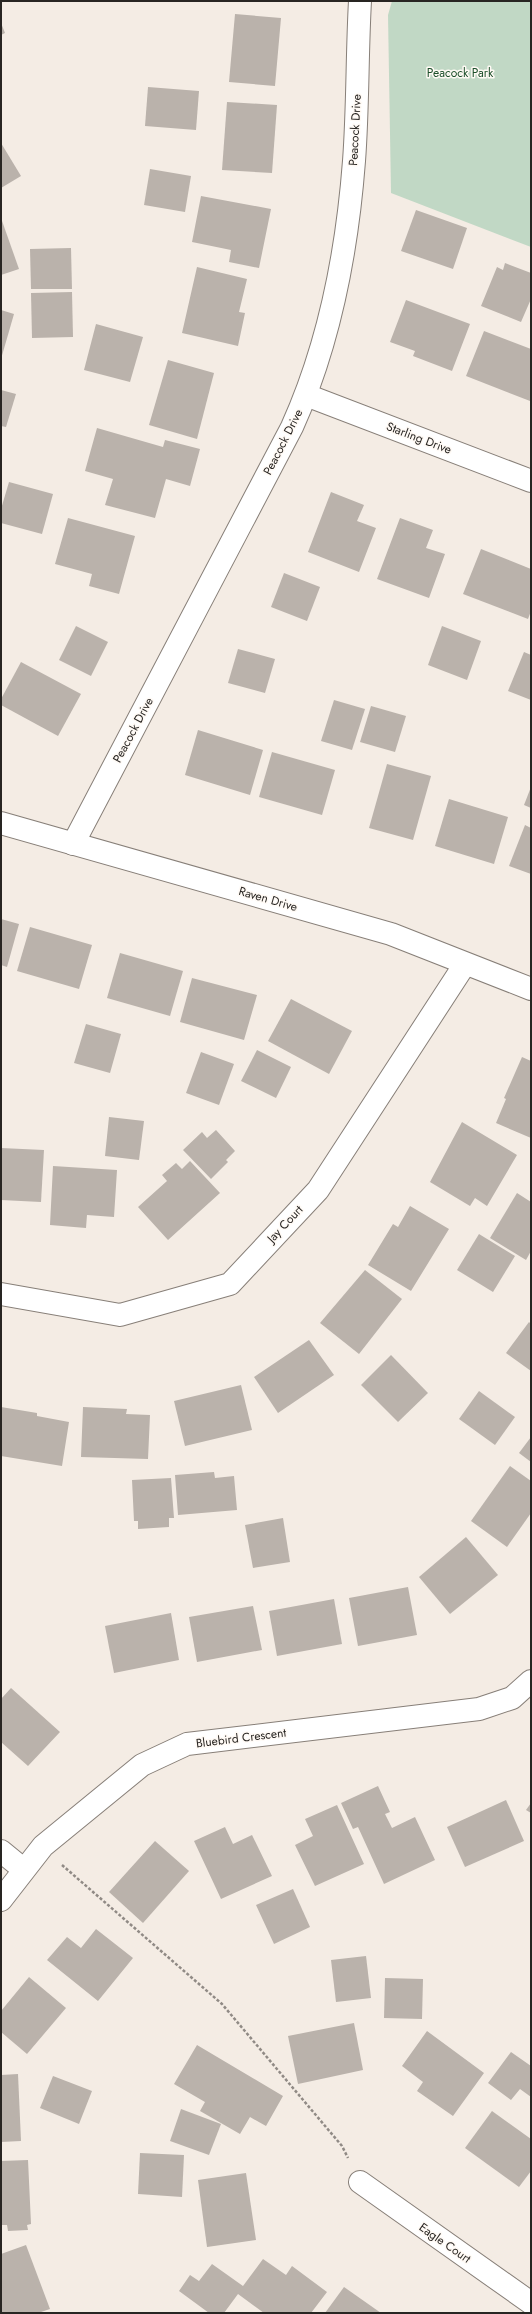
<svg xmlns="http://www.w3.org/2000/svg" width="532" height="2314" font-family="Jost,sans-serif">
  <style>
    .green { fill: #c1d8c5 }
    .building { fill: #bab2ab }
    .lines { fill: none; stroke-linecap: round; stroke-linejoin: round }
    .minor-casing { stroke: #877f78; stroke-width: 24 }
    .path { stroke: #908a85; stroke-width: 2.5; stroke-dasharray: 3 2; stroke-linecap: butt }
    .minor { stroke: #fff; stroke-width: 22 }
    .labels { text-anchor: middle; stroke-width: 3; stroke-linejoin: round; paint-order: stroke }
    .park-label { font-size: 12px; fill: #1c4f2a; stroke: #fffaf5 }
    .street-label { font-size: 12px; fill: #282522; stroke: #fffaf5 }
  </style>
  <rect width="100%" height="100%" fill="#f4ece4"/>
  <!-- green -->
  <path class="green" d="M392,1H531V247L391,193L388,15Z"/>
  <!-- building -->
  <g class="building">
    <path d="M235,14L281,18L275,86L229,82Z"/>
    <path d="M1,23L5,33L1,35Z"/>
    <path d="M148,87L199,91L196,130L145,126Z"/>
    <path d="M227,102L277,105L272,173L222,170Z"/>
    <path d="M1,143L21,176L1,188Z"/>
    <path d="M150,169L191,176L185,212L144,205Z"/>
    <path d="M201,196L271,209L259,268L229,262L231,250L192,242Z"/>
    <path d="M416,210L467,228L453,269L401,251Z"/>
    <path d="M1,218L19,269L1,275Z"/>
    <path d="M71,248L72,289H31L30,249Z"/>
    <path d="M505,263L531,273V299L521,322L481,306L497,267L503,270Z"/>
    <path d="M197,267L247,279L239,312L245,313L238,346L182,333Z"/>
    <path d="M72,292L73,337L32,338L31,293Z"/>
    <path d="M406,300L470,324L452,371L413,356L415,351L390,342Z"/>
    <path d="M1,310L14,314L1,359Z"/>
    <path d="M96,324L143,337L130,382L84,370Z"/>
    <path d="M484,331L531,349L530,401L466,376Z"/>
    <path d="M168,360L214,373L197,439L149,425Z"/>
    <path d="M1,390L16,394L6,427L1,426Z"/>
    <path d="M97,428L163,447L165,440L200,449L190,486L166,479L155,518L105,505L113,479L85,471Z"/>
    <path d="M9,482L53,494L42,534L1,523V509Z"/>
    <path d="M331,492L364,505L357,521L376,528L359,572L308,552Z"/>
    <path d="M68,518L135,536L119,594L89,586L92,574L55,564Z"/>
    <path d="M400,518L433,530L426,548L445,554L429,598L377,579Z"/>
    <path d="M481,549L531,569V611L528,619L463,594Z"/>
    <path d="M284,573L320,587L307,621L271,607Z"/>
    <path d="M76,626L108,642L91,676L59,660Z"/>
    <path d="M442,626L481,641L467,680L428,665Z"/>
    <path d="M238,649L275,659L265,693L228,683Z"/>
    <path d="M524,652L531,655V700L508,691Z"/>
    <path d="M21,662L81,694L58,736L1,705V699Z"/>
    <path d="M334,700L365,709L352,750L321,741Z"/>
    <path d="M371,706L406,716L395,752L360,742Z"/>
    <path d="M198,730L263,750L250,795L185,775Z"/>
    <path d="M272,752L335,770L322,815L259,797Z"/>
    <path d="M387,764L431,776L413,840L369,828Z"/>
    <path d="M531,787V808L524,805Z"/>
    <path d="M449,799L508,817L494,864L435,846Z"/>
    <path d="M525,825L531,828V874L509,866Z"/>
    <path d="M1,919L19,924L7,967L1,965Z"/>
    <path d="M30,927L92,945L79,989L17,971Z"/>
    <path d="M120,953L183,971L170,1016L107,998Z"/>
    <path d="M192,978L257,995L244,1040L180,1022Z"/>
    <path d="M291,999L352,1031L329,1074L268,1041Z"/>
    <path d="M86,1024L121,1034L110,1073L74,1063Z"/>
    <path d="M257,1050L291,1067L276,1098L241,1081Z"/>
    <path d="M201,1052L234,1064L219,1105L186,1093Z"/>
    <path d="M522,1057L531,1061V1138L496,1123L506,1099L504,1098Z"/>
    <path d="M109,1117L144,1121L139,1160L105,1156Z"/>
    <path d="M462,1122L517,1155L487,1206L475,1198L470,1206L430,1182Z"/>
    <path d="M216,1130L235,1151L226,1160L228,1162L211,1179L183,1150L202,1132L207,1138Z"/>
    <path d="M1,1148L44,1150L41,1202L1,1200Z"/>
    <path d="M190,1161L220,1193L168,1240L138,1207L167,1181L162,1175L176,1163L182,1169Z"/>
    <path d="M53,1166L117,1170L114,1217L87,1215L86,1228L50,1225Z"/>
    <path d="M517,1193L531,1202V1251L526,1260L490,1238Z"/>
    <path d="M410,1206L449,1229L411,1291L368,1265L393,1224L398,1227Z"/>
    <path d="M479,1234L515,1256L493,1292L457,1270Z"/>
    <path d="M365,1270L402,1299L359,1354L320,1323Z"/>
    <path d="M529,1322L531,1324V1371L506,1353Z"/>
    <path d="M309,1340L334,1375L278,1413L254,1377Z"/>
    <path d="M391,1355L428,1393L398,1422L361,1385Z"/>
    <path d="M241,1385L252,1430L185,1446L174,1401Z"/>
    <path d="M479,1391L515,1417L495,1445L459,1419Z"/>
    <path d="M1,1407L37,1413V1416L69,1422L62,1466L1,1456Z"/>
    <path d="M83,1407L127,1409L126,1414L150,1415L148,1459L81,1457Z"/>
    <path d="M531,1437V1462L519,1453Z"/>
    <path d="M510,1466L531,1481V1513L507,1547L471,1521Z"/>
    <path d="M214,1472L215,1478L234,1476L237,1510L178,1515L175,1475Z"/>
    <path d="M171,1478L174,1518H169V1527L138,1529V1521H134L132,1480Z"/>
    <path d="M283,1518L290,1562L253,1568L245,1525Z"/>
    <path d="M466,1537L498,1575L450,1614L419,1577Z"/>
    <path d="M408,1587L417,1635L358,1646L349,1598Z"/>
    <path d="M334,1599L342,1644L277,1656L269,1611Z"/>
    <path d="M253,1606L262,1650L197,1662L189,1617Z"/>
    <path d="M171,1613L179,1660L114,1673L105,1626Z"/>
    <path d="M11,1688L60,1732L28,1766L1,1742V1699Z"/>
    <path d="M378,1786L390,1812L385,1814L392,1828L415,1817L435,1860L384,1884L358,1827L353,1829L341,1803Z"/>
    <path d="M506,1800L524,1841L465,1867L447,1827Z"/>
    <path d="M531,1803V1813L526,1810Z"/>
    <path d="M337,1805L364,1864L315,1886L295,1845L313,1836L305,1819Z"/>
    <path d="M225,1827L233,1844L252,1835L272,1876L221,1899L194,1841Z"/>
    <path d="M155,1841L189,1871L143,1923L109,1892Z"/>
    <path d="M293,1889L310,1927L274,1944L256,1905Z"/>
    <path d="M96,1929L133,1958L98,2001L47,1960L67,1937L81,1948Z"/>
    <path d="M366,1956L371,1998L336,2002L331,1960Z"/>
    <path d="M29,1977L66,2008L27,2054L1,2032V2011Z"/>
    <path d="M385,1978L423,1979L422,2019L384,2018Z"/>
    <path d="M354,2023L363,2070L298,2084L288,2036Z"/>
    <path d="M427,2031L484,2073L453,2116L417,2091L423,2082L402,2066Z"/>
    <path d="M197,2045L283,2096L266,2126L250,2117L240,2134L200,2111L205,2102L174,2084Z"/>
    <path d="M511,2052L531,2066V2097L520,2089L511,2100L488,2083Z"/>
    <path d="M18,2074L21,2141L1,2142V2075Z"/>
    <path d="M53,2076L92,2091L79,2124L40,2108Z"/>
    <path d="M181,2109L221,2124L209,2155L170,2141Z"/>
    <path d="M492,2111L531,2139V2171L519,2187L465,2148Z"/>
    <path d="M140,2153L184,2155L182,2197L138,2194Z"/>
    <path d="M28,2160L31,2224L27,2225L28,2230L8,2231L7,2225H1V2161Z"/>
    <path d="M246,2173L256,2240L207,2247L198,2180Z"/>
    <path d="M26,2245L50,2309L38,2313H1V2254Z"/>
    <path d="M263,2259L286,2275L292,2266L327,2292L311,2313H264L238,2294L224,2313H209L179,2291L190,2275L199,2281L212,2264L243,2286Z"/>
    <path d="M344,2287L381,2313H325Z"/>
  </g>
  <g class="lines">
    <!-- minor casing -->
    <g class="minor-casing">
      <g id="minor">
        <path d="M306,395L531,481"/>
        <path d="M1,823L391,934L531,989"/>
        <path d="M73,844L292,427C330,343 347,253 354,161C358,108 357,54 360,1"/>
        <path d="M1,1294L120,1315L230,1284L318,1190L465,964"/>
        <path d="M1,1851L23,1869"/>
        <path d="M1,1900L43,1846L142,1765L187,1744L479,1709L512,1698L531,1681"/>
        <path d="M360,2182L531,2303"/>
      </g>
    </g>
    <!-- path -->
    <path class="path" d="M62,1865L222,2004L342,2146L348,2158"/>
    <!-- minor -->
    <use href="#minor" class="minor"/>
  </g>
  <g class="labels">
    <!-- park labels -->
    <g class="park-label">
      <text x="460" y="77">Peacock Park</text>
    </g>
    <!-- street labels -->
    <g class="street-label">
      <text transform="translate(355 130) rotate(-87)" y="4">Peacock Drive</text>
      <text transform="translate(419 438) rotate(21)" y="4">Starling Drive</text>
      <text transform="translate(283 442) rotate(-63)" y="4">Peacock Drive</text>
      <text transform="translate(133 730) rotate(-62)" y="4">Peacock Drive</text>
      <text transform="translate(268 899) rotate(16)" y="4">Raven Drive</text>
      <text transform="translate(285 1224) rotate(-47)" y="4">Jay Court</text>
      <text transform="translate(241 1738) rotate(-7)" y="4">Bluebird Crescent</text>
      <text transform="translate(445 2243) rotate(35)" y="4">Eagle Court</text>
    </g>
  </g>
  <!-- border -->
  <rect width="532" height="2314" fill="none" stroke="#282522" stroke-width="4"/>
</svg>
